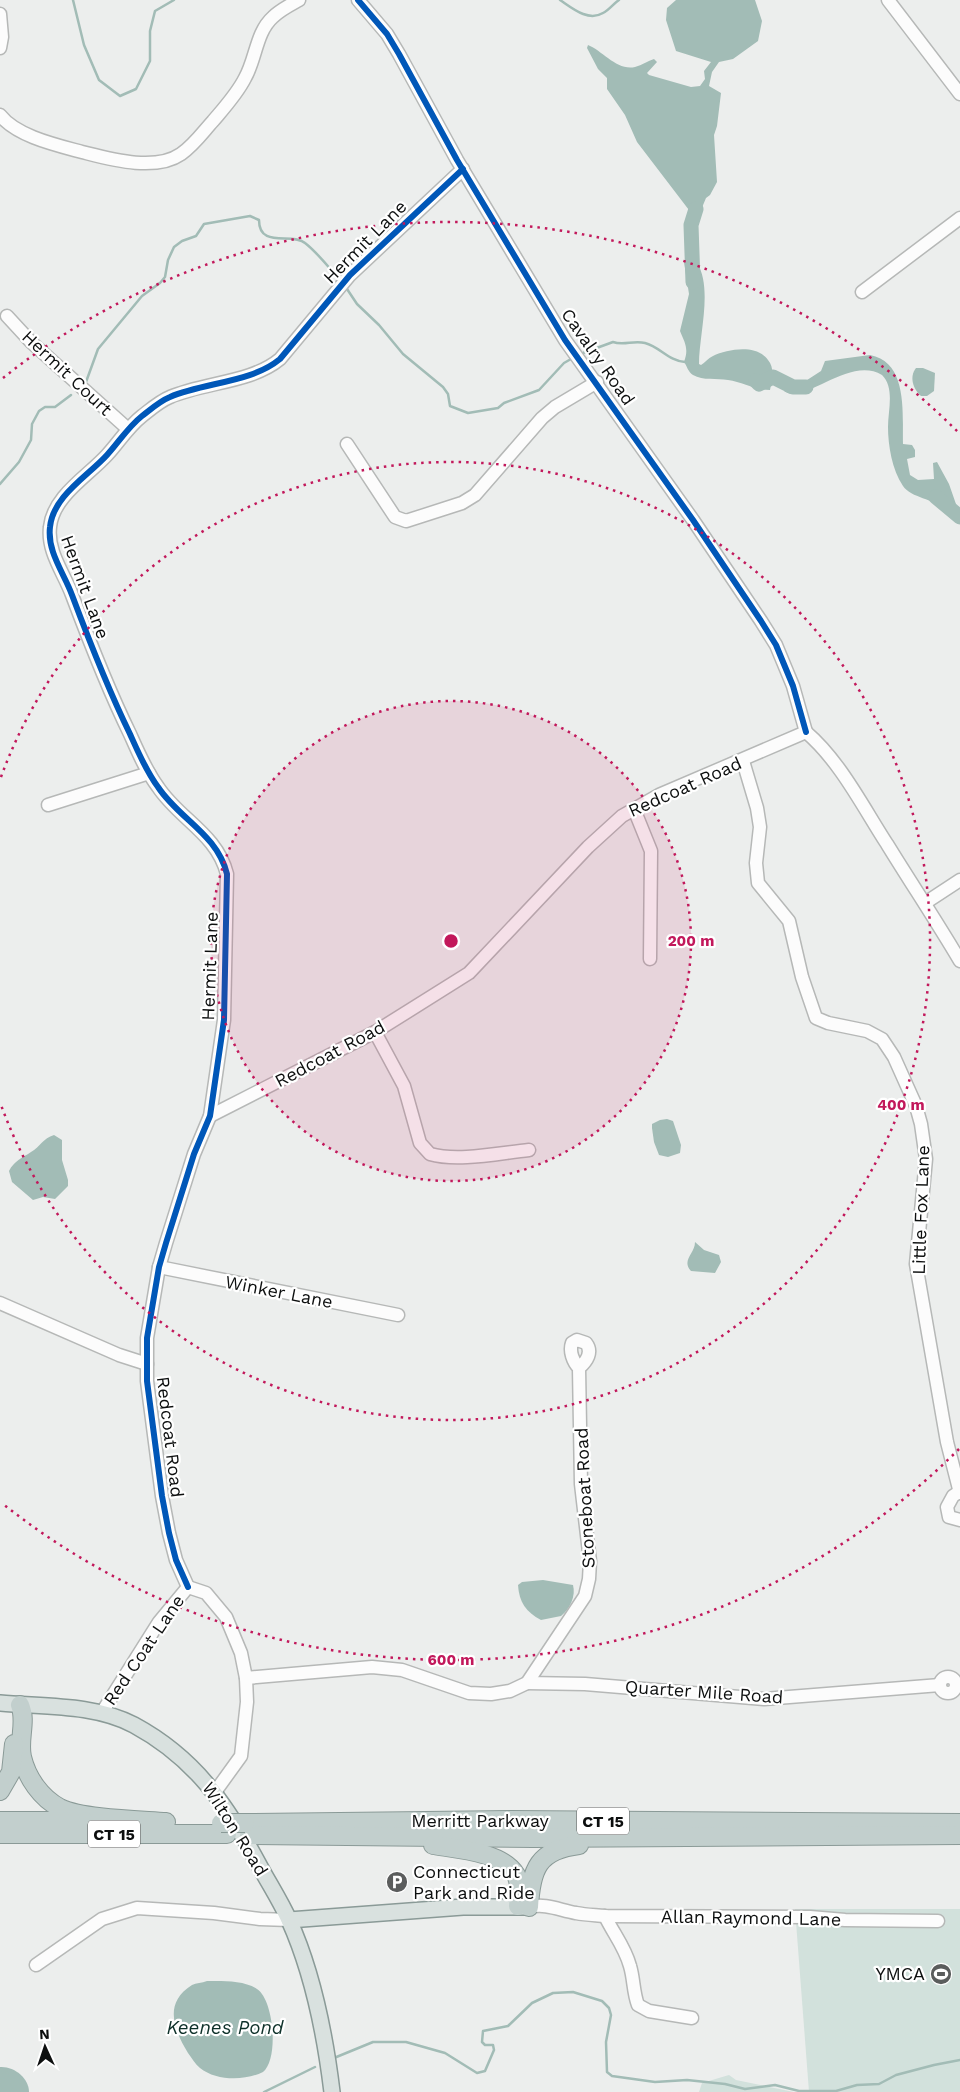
<svg xmlns="http://www.w3.org/2000/svg" width="960" height="2092" font-family="'Work Sans',sans-serif">
  <style>
    .green { fill: #d2e1dc }
    .water { fill: #a2bcb6 }
    .lines { fill: none; stroke-linecap: round; stroke-linejoin: round }
    .stream { stroke: #a2bcb6; stroke-width: 2.5 }
    .river { stroke: #a2bcb6; stroke-width: 15 }
    .minor-casing { stroke: #b6b8b7; stroke-width: 15 }
    .major-casing { stroke: #8a9a97; stroke-width: 18 }
    .highway-casing { stroke: #8a9a97; stroke-width: 20 }
    .minor { stroke: #fcfcfc; stroke-width: 12 }
    .major { stroke: #d9e1df; stroke-width: 15 }
    .highway { stroke: #c2cfcd; stroke-width: 18 }
    .highway-bridge-casing { stroke: #8a9a97; stroke-width: 20; stroke-linecap: butt }
    .highway-bridge { stroke: #c2cfcd; stroke-width: 18 }
    .cycleway-casing { stroke: #fff; stroke-width: 9 }
    .cycleway { stroke: #0057b8; stroke-width: 6 }
    .ring { fill: none; stroke: #c2185b; stroke-width: 2.5; stroke-dasharray: 2.5 5 }
    .labels { text-anchor: middle; stroke-width: 4.5; stroke-linejoin: round; paint-order: stroke }
    .shield { fill: #fff; stroke: #565757; stroke-width: 1 }
    .shield-label { font-size: 16px; font-weight: bold; fill: #0d0f0f }
    .street-label { font-size: 18px; fill: #0d0f0f; stroke: #fff }
    .poi-label { font-size: 18px; fill: #0d0f0f; stroke: #fff; text-anchor: start }
    .water-label { font-size: 19px; font-style: italic; fill: #0d3029; stroke: #fff }
    .centre { fill: #c2185b; stroke: #fff; stroke-width: 2.5 }
    .ring-label { font-size: 15px; text-anchor: middle; font-weight: bold; fill: #c2185b; stroke: #fff; stroke-width: 4.5; stroke-linejoin: round; paint-order: stroke }
  </style>
  <rect width="100%" height="100%" fill="#eceeed"/>
  <!-- green -->
  <g class="green">
    <path d="M795,1909H960V2092H809Z"/>
    <path d="M729,2075L736,2080L794,2092H699L702,2083Z"/>
  </g>
  <!-- water -->
  <g class="water">
    <path d="M676,0H755L762,21L758,41L733,59L719,62L712,72L709,86L721,93L717,126L714,135L717,182L710,195L706,198L701,210L692,214L637,142L625,115L607,89V78L598,69L587,48L588,45C603,51 617,71 635,67C642,65 648,61 654,59L657,62L647,73L649,75L691,87L700,86L705,79L704,71L711,62L676,51L666,20L667,8Z"/>
    <path d="M692,261L697,263C713,288 699,335 699,364L701,365C705,363 708,358 713,356C728,349 757,344 768,360C775,368 772,380 770,390C755,390 742,382 728,380C717,378 703,381 693,375C688,372 687,366 684,362C689,349 685,343 680,331L689,294L684,262Z"/>
    <path d="M870,355C909,362 902,416 903,444L912,445L915,450V457L907,459L910,475L918,480L934,479L933,463L937,462L949,484L957,507L949,512C935,498 912,499 903,486C892,470 888,445 888,427C888,410 895,388 882,375C849,355 804,406 784,391L786,384H798L804,382L821,371L825,361Z"/>
    <path d="M916,368H923L935,373L934,391L927,396H921C913,389 909,377 916,368Z"/>
    <path d="M667,1119L673,1121L681,1145L680,1153L668,1157L659,1155L654,1142L652,1128V1124L660,1120Z"/>
    <path d="M54,1135L62,1140V1160L68,1180V1186L55,1199L43,1197L33,1200L12,1182L9,1171C14,1161 22,1158 31,1152C40,1147 43,1138 54,1135Z"/>
    <path d="M695,1242L704,1250L719,1255L721,1262L715,1273L691,1271C681,1260 695,1254 695,1242Z"/>
    <path d="M543,1580L573,1585C576,1596 570,1609 561,1616L541,1620C526,1612 519,1602 518,1585L522,1582Z"/>
    <path d="M207,1981C222,1981 244,1980 257,1989C274,2000 279,2059 263,2072C245,2081 216,2081 200,2068C195,2064 192,2058 188,2053C174,2030 163,2003 192,1985C196,1983 202,1983 207,1981Z"/>
    <path d="M0,2067C14,2066 29,2078 29,2092H0Z"/>
  </g>
  <g class="lines">
    <!-- stream -->
    <g class="stream">
      <path d="M73,0L84,45L99,80L120,96L136,89L150,61V31L155,11L174,0"/>
      <path d="M560,0C572,8 588,22 603,13C609,10 613,4 619,0"/>
      <path d="M345,286L357,304L379,325L403,354L443,387L448,394L450,406L468,413L498,408L504,403L539,390L564,363L571,359"/>
      <path d="M583,353L613,342C624,346 633,340 645,343C660,347 669,361 685,362"/>
      <path d="M86,382L98,349L142,296L160,283L165,277L168,260L174,247L182,241L196,236L204,224L250,216L259,220C259,249 292,232 305,243C318,253 329,268 340,280"/>
      <path d="M0,484L19,462L31,440L32,424L39,411L45,407H55L71,395"/>
      <path d="M334,2058L373,2042H406L445,2053L477,2073L485,2071L494,2050L493,2045H485L482,2042L483,2031L508,2026L532,2003L553,1993L573,1992L602,2001L609,2008L611,2015L606,2042L607,2072L612,2076L655,2082L687,2080L725,2084L745,2089L775,2085L799,2091H836L857,2085L879,2084L896,2075L934,2065L960,2060"/>
      <path d="M264,2092L315,2067"/>
    </g>
    <!-- river -->
    <g class="river">
      <path d="M693,282L691,225L696,209"/>
      <path d="M756,381L759,384L773,377L793,387H806"/>
      <path d="M936,497L960,517"/>
    </g>
    <!-- minor casing -->
    <g class="minor-casing">
      <g id="minor">
        <path d="M358,0L387,34L399,54L457,160L565,340L693,520L761,621L776,645L793,686L806,732"/>
        <path d="M888,0L960,94"/>
        <path d="M0,14L2,37L0,48"/>
        <path d="M0,115C16,136 56,145 82,152C110,159 155,172 181,154C194,145 203,132 213,121C224,108 237,94 245,78C256,59 256,32 273,17C280,10 290,5 299,0"/>
        <path d="M862,292L960,218"/>
        <path d="M7,316L31,342L128,429"/>
        <path d="M347,444L395,517L406,521L462,503L475,495L542,418L555,407L597,382"/>
        <path d="M806,732C840,761 863,807 887,844C911,883 937,922 960,961"/>
        <path d="M743,761L757,808L760,827L756,863L758,883L789,921L802,977L816,1018L828,1023L867,1031L882,1039L894,1057L916,1106L921,1124L926,1159L916,1264L947,1442L960,1493"/>
        <path d="M48,805L149,773"/>
        <path d="M634,809L651,851L650,959"/>
        <path d="M925,903L960,880"/>
        <path d="M375,1032L404,1086L420,1143L430,1154C458,1162 499,1153 529,1150"/>
        <path d="M210,1116L375,1032L469,973L588,847L622,816L659,795L806,732"/>
        <path d="M159,1267L398,1315"/>
        <path d="M0,1303L119,1355L147,1364"/>
        <path d="M959,1492L953,1496L947,1507L949,1517L960,1520"/>
        <path d="M188,1587L176,1560L169,1533L162,1496L147,1381V1338L159,1267L166,1243L194,1154L210,1116L224,1020L227,874C217,834 179,819 158,787C146,771 138,752 130,734C107,687 90,643 72,595C64,573 47,552 50,527C53,496 88,476 107,455C119,442 128,427 142,416C151,409 160,401 170,397C205,382 251,383 280,359L350,275L463,169"/>
        <path d="M188,1587L206,1593L226,1617L241,1653L246,1678L247,1702L241,1756L215,1792"/>
        <circle cx="948" cy="1685" r="8"/>
        <path d="M246,1678L372,1667L402,1670L469,1693L491,1694L510,1691L527,1683L585,1596L589,1579L590,1561L581,1484L579,1368C573,1362 569,1351 572,1343L577,1340L586,1343C593,1352 587,1361 579,1368"/>
        <path d="M527,1683L585,1684L764,1699L940,1685"/>
        <path d="M101,1714L159,1622L188,1587"/>
        <path d="M529,1907C546,1903 559,1910 576,1913C586,1915 595,1915 605,1916L810,1917L845,1920L938,1921"/>
        <path d="M605,1916C613,1933 625,1947 630,1966C634,1979 633,1992 638,2005L649,2011L692,2018"/>
        <path d="M36,1965L102,1919L137,1908L214,1913L260,1919L289,1920"/>
      </g>
    </g>
    <!-- major casing -->
    <g class="major-casing">
      <g id="major">
        <path d="M0,1703C44,1707 94,1704 134,1725C195,1758 226,1804 258,1863C268,1882 280,1900 289,1920C313,1973 325,2034 332,2092"/>
        <path d="M289,1920L463,1907H529"/>
      </g>
    </g>
    <!-- highway casing -->
    <g class="highway-casing">
      <g id="highway">
        <path d="M20,1705C27,1721 18,1740 22,1757C27,1778 41,1798 60,1808C83,1819 140,1820 166,1822"/>
        <path d="M0,1791L11,1772L14,1744"/>
        <path d="M0,1821H84"/>
        <path d="M245,1823L512,1820L960,1823"/>
        <path d="M0,1834H227"/>
        <path d="M249,1835L533,1838L960,1835"/>
        <path d="M433,1845C457,1849 503,1852 516,1875C521,1884 519,1896 518,1906"/>
        <path d="M529,1907C531,1869 538,1850 579,1845"/>
      </g>
    </g>
    <!-- minor -->
    <use href="#minor" class="minor"/>
    <!-- major -->
    <use href="#major" class="major"/>
    <!-- highway -->
    <use href="#highway" class="highway"/>
    <!-- highway-bridge casing -->
    <g class="highway-bridge-casing">
      <path id="highway-bridge" d="M221,1823H245"/>
    </g>
    <!-- highway-bridge -->
    <use href="#highway-bridge" class="highway-bridge"/>
    <!-- cycleway casing -->
    <g class="cycleway-casing">
      <g id="cycleway">
        <path d="M358,0L387,34L399,54L457,160L565,340L693,520L761,621L776,645L793,686L806,732"/>
        <path d="M188,1587L176,1560L169,1533L162,1496L147,1381V1338L159,1267L166,1243L194,1154L210,1116L224,1020L227,874C217,834 179,819 158,787C146,771 138,752 130,734C107,687 90,643 72,595C64,573 47,552 50,527C53,496 88,476 107,455C119,442 128,427 142,416C151,409 160,401 170,397C205,382 251,383 280,359L350,275L463,169"/>
      </g>
    </g>
    <!-- cycleway -->
    <use href="#cycleway" class="cycleway"/>
  </g>
  <!-- distance rings -->
  <circle cx="451" cy="941" r="240" fill="#c2185b" fill-opacity=".12"/>
  <g class="ring">
    <circle cx="451" cy="941" r="240"/>
    <path d="M1 777A479 479 0 1 1 1 1105"/>
    <path d="M959 1449A719 719 0 0 1 3 1504M3 378A719 719 0 0 1 959 433"/>
  </g>
  <!-- icons -->
  <defs>
    <g id="parking-disc" transform="scale(1.125)"><circle r="9.5" fill="#5b5d5d" stroke="#fff"/><path d="M-3.5-5.5H1a3.5 3.5 0 0 1 0 7H-1V5.5H-3.5ZM-1-3.4V-.6H.8a1.4 1.4 0 0 0 0-2.8Z" fill="#fff"/></g>
    <g id="stadium-disc" transform="scale(1.125)"><circle r="9.5" fill="#5b5d5d" stroke="#fff"/><path d="M0-5a6.5 5 0 1 0 0 10a6.5 5 0 1 0 0-10ZM-3.5-1.8h7v3.6h-7Z" fill="#fff"/></g>
  </defs>
  <g fill-rule="evenodd">
    <use href="#parking-disc" x="397" y="1882"/>
    <use href="#stadium-disc" x="941" y="1974"/>
  </g>
  <g class="labels">
    <!-- shield labels -->
    <g class="shield">
      <rect x="577" y="1807.5" width="52" height="27" rx="4"/>
      <rect x="88" y="1820.5" width="52" height="27" rx="4"/>
    </g>
    <g class="shield-label">
      <text x="603" y="1827">CT 15</text>
      <text x="114" y="1840">CT 15</text>
    </g>
    <!-- street labels -->
    <g class="street-label">
      <text transform="translate(365 242) rotate(-45)" y="6">Hermit Lane</text>
      <text transform="translate(598 357) rotate(55)" y="6">Cavalry Road</text>
      <text transform="translate(67 373) rotate(43)" y="6">Hermit Court</text>
      <text transform="translate(85 587) rotate(70)" y="6">Hermit Lane</text>
      <text transform="translate(685 787) rotate(-24)" y="6">Redcoat Road</text>
      <text transform="translate(210 966) rotate(-88)" y="6">Hermit Lane</text>
      <text transform="translate(330 1054) rotate(-28)" y="6">Redcoat Road</text>
      <text transform="translate(921 1210) rotate(-88)" y="6">Little Fox Lane</text>
      <text transform="translate(279 1292) rotate(11)" y="6">Winker Lane</text>
      <text transform="translate(170 1437) rotate(83)" y="6">Redcoat Road</text>
      <text transform="translate(585 1498) rotate(-93)" y="6">Stoneboat Road</text>
      <text transform="translate(144 1650) rotate(-56)" y="6">Red Coat Lane</text>
      <text transform="translate(704 1692) rotate(4)" y="6">Quarter Mile Road</text>
      <text x="480" y="1827">Merritt Parkway</text>
      <text transform="translate(235 1829) rotate(58)" y="6">Wilton Road</text>
      <text transform="translate(751 1918) rotate(1)" y="6">Allan Raymond Lane</text>
    </g>
    <!-- poi labels -->
    <g class="poi-label">
      <text x="413" y="1878">Connecticut<tspan x="413" dy="21">Park and Ride</tspan></text>
      <text x="925" y="1980" text-anchor="end">YMCA</text>
    </g>
    <!-- water labels -->
    <g class="water-label">
      <text x="225" y="2034">Keenes Pond</text>
    </g>
  </g>
  <circle cx="451" cy="941" r="8" class="centre"/>
  <g class="ring-label">
    <text x="691" y="946">200 m</text>
    <text x="901" y="1110">400 m</text>
    <text x="451" y="1665">600 m</text>
  </g>
  <!-- north arrow -->
  <g transform="translate(45 2047) rotate(357)" stroke="#ffffff" stroke-width="4" paint-order="stroke">
  <path d="M0-4L9 19L0 12L-9 19Z" fill="#0d0f0f"/>
  <text y="-8" font-size="14" font-weight="bold" text-anchor="middle" fill="#0d0f0f">N</text>
  </g>
</svg>
